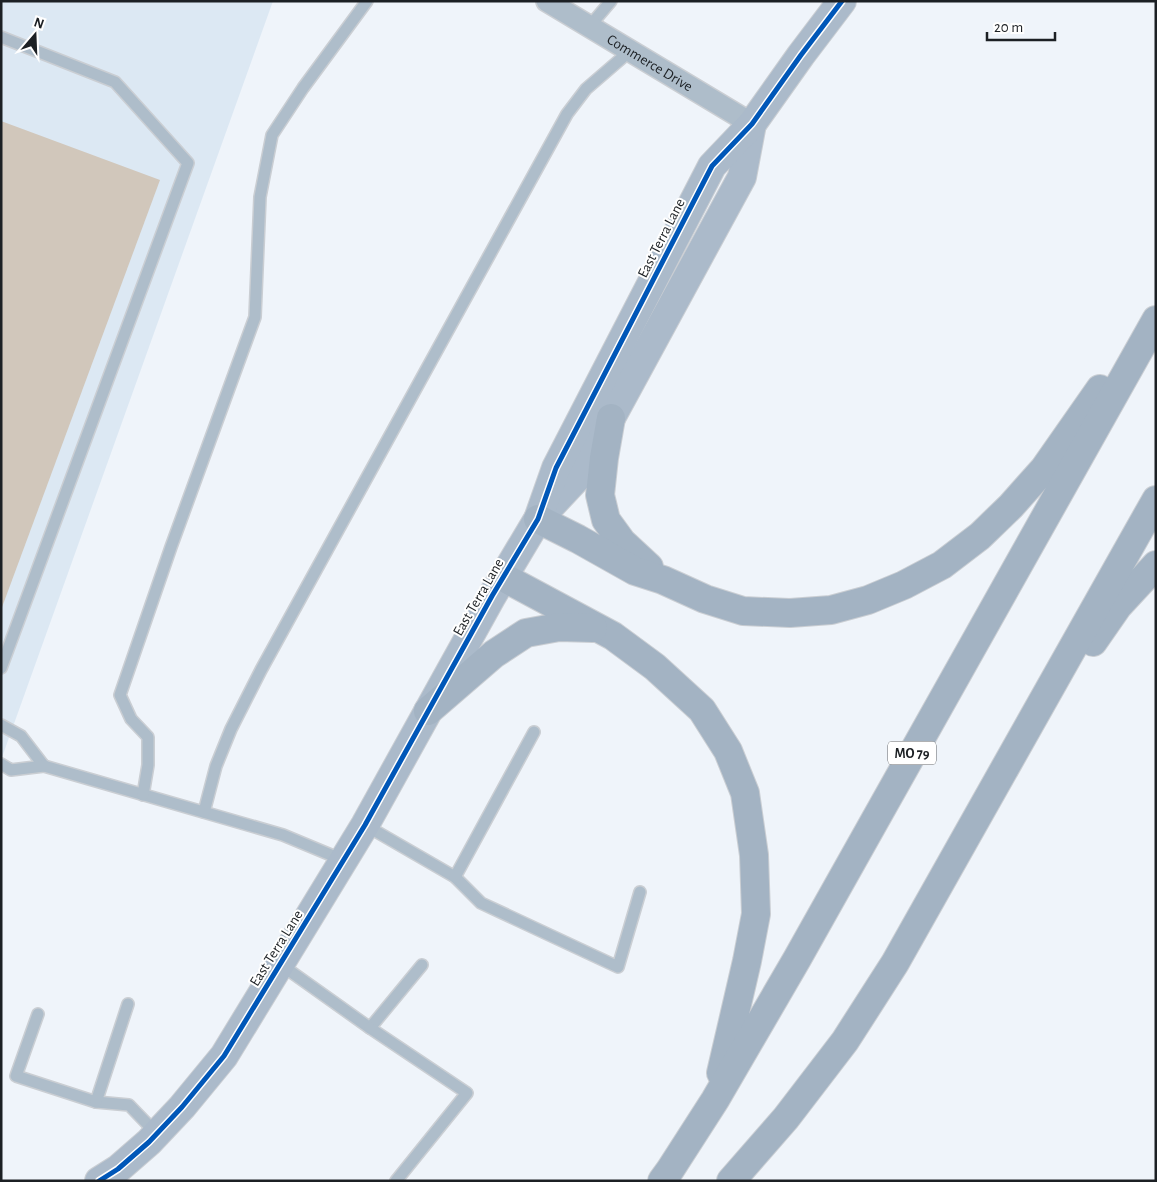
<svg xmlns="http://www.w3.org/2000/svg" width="1157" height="1182" font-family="'Alegreya Sans',sans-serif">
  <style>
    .built { fill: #dce8f3 }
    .building { fill: #d1c7bb }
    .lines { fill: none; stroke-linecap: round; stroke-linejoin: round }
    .lane-casing { stroke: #caced3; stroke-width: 14 }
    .street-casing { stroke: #caced3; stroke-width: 24 }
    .secondary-casing { stroke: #caced3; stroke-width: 30 }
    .primary-casing { stroke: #caced3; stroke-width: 30 }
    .lane { stroke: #aebdca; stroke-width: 11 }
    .street { stroke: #aebdca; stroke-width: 21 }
    .secondary { stroke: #abbaca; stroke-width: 28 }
    .primary { stroke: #a3b3c3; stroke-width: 28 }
    .cycleway-casing { stroke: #fff; stroke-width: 8 }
    .cycleway { stroke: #0057b8; stroke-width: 5 }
    .labels { text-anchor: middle; stroke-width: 4; stroke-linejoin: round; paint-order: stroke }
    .shield { fill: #fff; stroke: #606366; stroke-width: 1 }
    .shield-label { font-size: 14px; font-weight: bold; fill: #1c2024 }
    .street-label { font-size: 15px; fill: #1c2024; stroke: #fff }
  </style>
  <rect width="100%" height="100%" fill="#eff4fa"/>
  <!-- built -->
  <path class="built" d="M1,1H273L1,760Z"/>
  <!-- building -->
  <path class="building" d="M1,121L160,180L1,610Z"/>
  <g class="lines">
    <!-- lane casing -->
    <g class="lane-casing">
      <g id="lane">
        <path d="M589,27L611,1"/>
        <path d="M1,37L115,82L188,163L1,668"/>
        <path d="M1,725L21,736L44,766"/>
        <path d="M1,764L11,770L44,766L283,835L343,860"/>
        <path d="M143,795L148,765V737L131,719L120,695L171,547L255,317L260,197L272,135L303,88L367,1"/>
        <path d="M204,812L216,766L231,729L261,670L567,114L586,89L630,51"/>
        <path d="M365,825L455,877L481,903L618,967L640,892"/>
        <path d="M455,877L534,732"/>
        <path d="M280,964L370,1028L422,965"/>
        <path d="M38,1014L16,1076L96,1102L129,1105L157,1134"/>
        <path d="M370,1028L467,1093L396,1181"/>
        <path d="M96,1102L128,1004"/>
      </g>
    </g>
    <!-- street casing -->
    <g class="street-casing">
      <g id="street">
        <path id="s1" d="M547,1L752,124"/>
      </g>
    </g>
    <!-- secondary casing -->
    <g class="secondary-casing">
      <g id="secondary">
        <path d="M545,512L576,479L611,418L742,177L752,124"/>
        <path d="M99,1181L118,1169L149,1142L182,1107L224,1056L365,825L492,596L538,519L556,468L712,166L752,124L801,55L842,1"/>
      </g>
    </g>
    <!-- primary casing -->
    <g class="primary-casing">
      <g id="primary">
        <path d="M611,418L604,458L600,495L606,520L622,542L649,567"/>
        <path d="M538,519L578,539L635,571L663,580L705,599L743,611L790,613L831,610L868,600L904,585L942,565L980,536L1011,506L1044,469L1100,389"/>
        <path d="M503,577L613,636L655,667L702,710L728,751L745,793L754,855L756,914L747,961L721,1073"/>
        <path d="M1093,642L1118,606L1156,565"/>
        <path d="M428,711L494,654L526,633L559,627L593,628"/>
        <path d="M662,1181L670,1170L715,1100L797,959L1156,320"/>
        <path d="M731,1181L786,1118L845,1041L895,963L1156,500"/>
      </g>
    </g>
    <!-- lane -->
    <use href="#lane" class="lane"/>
    <!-- street -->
    <use href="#street" class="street"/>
    <!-- secondary -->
    <use href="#secondary" class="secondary"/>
    <!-- primary -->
    <use href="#primary" class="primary"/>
    <!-- cycleway casing -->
    <g class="cycleway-casing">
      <path id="cycleway" d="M99,1181L118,1169L149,1142L182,1107L224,1056L365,825L492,596L538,519L556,468L712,166L752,124L801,55L842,1"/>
    </g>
    <!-- cycleway -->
    <use href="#cycleway" class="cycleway"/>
  </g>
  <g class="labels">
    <!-- shield labels -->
    <rect class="shield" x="888" y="741.5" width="48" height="23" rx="4"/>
    <g class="shield-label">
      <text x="912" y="758">MO 79</text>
    </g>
    <!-- street labels -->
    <g class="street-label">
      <text dy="5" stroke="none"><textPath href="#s1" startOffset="120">Commerce Drive</textPath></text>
      <text transform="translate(661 238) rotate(-63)" y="5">East Terra Lane</text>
      <text transform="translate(478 597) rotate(-60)" y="5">East Terra Lane</text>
      <text transform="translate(276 948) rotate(-58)" y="5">East Terra Lane</text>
    </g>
  </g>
  <!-- border -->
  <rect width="1157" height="1182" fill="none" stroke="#1c2024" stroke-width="5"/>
  <!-- north arrow -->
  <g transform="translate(35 35) rotate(19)" stroke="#ffffff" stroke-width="4" paint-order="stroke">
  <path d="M0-4L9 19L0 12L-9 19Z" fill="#1c2024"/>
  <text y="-8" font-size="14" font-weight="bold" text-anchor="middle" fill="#1c2024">N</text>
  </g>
  <!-- scale -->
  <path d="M987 32v8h68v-8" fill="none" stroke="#1c2024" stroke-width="2.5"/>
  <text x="994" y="32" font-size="15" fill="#1c2024" stroke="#ffffff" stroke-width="4" paint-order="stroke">20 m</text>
</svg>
